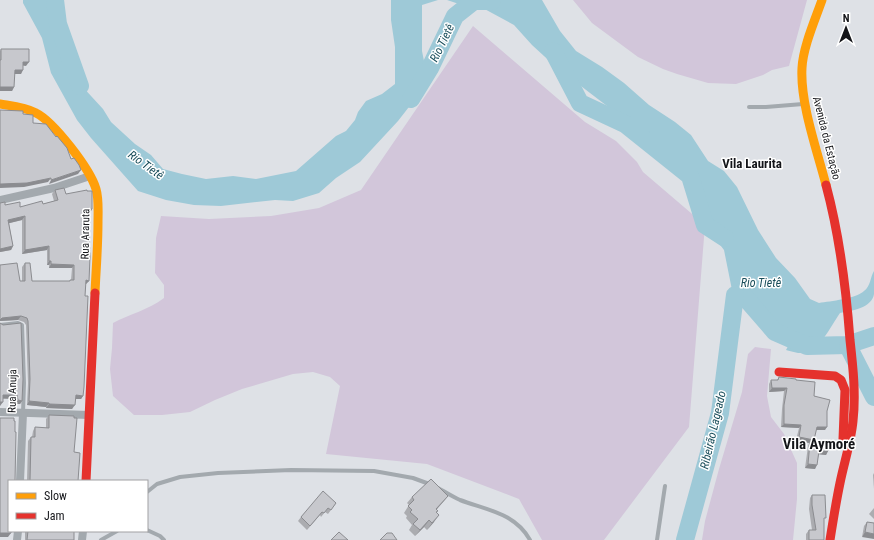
<svg xmlns="http://www.w3.org/2000/svg" width="874" height="540" font-family="'Roboto Condensed',sans-serif">
  <style>
    .green { fill: #d2c6da }
    .water { fill: #9ec9d7 }
    .lines { fill: none; stroke-linecap: round; stroke-linejoin: round }
    .river { stroke: #9ec9d7; stroke-width: 18 }
    .lane { stroke: #a3a9ae; stroke-width: 4 }
    .street { stroke: #a3a9ae; stroke-width: 8 }
    .slow { stroke: #ff9f0a; stroke-width: 9 }
    .jam { stroke: #e5322d; stroke-width: 9 }
    .wall { fill: #abacb0 }
    .shaded-wall { fill: #8b8c90 }
    .building { fill: #c7c8cd; stroke: #8b8c90 }
    .labels { text-anchor: middle; stroke-width: 3; stroke-linejoin: round; paint-order: stroke }
    .street-label { font-size: 11px; fill: #141519; stroke: #fff }
    .water-label { font-size: 12px; font-style: italic; fill: #194d5a; stroke: #fff }
    .quarter-label { font-size: 13px; font-weight: bold; fill: #141519; stroke: #fff }
    .district-label { font-size: 15px; font-weight: bold; fill: #141519; stroke: #fff }
  </style>
  <rect width="100%" height="100%" fill="#dee1e6"/>
  <!-- green -->
  <g class="green">
    <path d="M573,0H807L789,66L772,70L763,75L736,84L708,83L677,74L663,69L638,57L592,23Z"/>
    <path d="M473,26L585,122L616,141L637,162L643,172L705,225L689,427L604,540H542L519,499L427,464L326,454L340,386L330,377L313,372L293,374L242,389L215,400L190,412L162,415H134L113,396L110,369L112,348L113,323C130,314 148,310 164,298V285L155,273L156,238L161,216L209,219L271,216L319,208L361,190Z"/>
    <path d="M755,347L771,349L767,396L771,417L784,434L797,463V499L793,540H702L705,521L719,469L742,392L748,354Z"/>
  </g>
  <!-- water -->
  <g class="water">
    <path d="M23,0H49L53,11L59,43L75,67L80,84L103,109L111,122L135,144L151,155L163,169L182,174L206,179L233,176L256,179L296,171L336,136L346,131L355,120L358,112L366,101L382,94L395,84V47L391,20V0H438L422,5V51L426,71L419,94L398,121L360,162L336,178L319,193L293,201L275,200L221,206L194,205L166,200L138,191L91,138L77,120L51,73L42,38L23,3Z"/>
    <path d="M447,0H542L560,31L576,51L602,67L624,83L649,105L675,122L691,135L708,161L724,171L737,187L758,230L776,258L795,278L810,299L819,303C831,301 855,299 864,291C871,286 870,277 874,271C874,278 874,287 874,294C872,308 851,311 840,313C830,327 819,354 798,353C794,352 789,351 786,350L792,339L785,330L769,315L741,306L732,290L724,250L705,225L701,195L679,161L556,67L532,45L514,25L479,6L456,3Z"/>
  </g>
  <g class="lines">
    <!-- river -->
    <g class="river">
      <path d="M55,0L58,24L80,86"/>
      <path d="M553,51L580,103L625,124L690,176L705,225L725,238"/>
      <path d="M411,99L430,68L455,16L474,1H492"/>
      <path d="M742,292L743,295L775,332L807,346L847,345L874,336"/>
      <path d="M848,346L874,397"/>
      <path d="M685,540L720,413L735,295"/>
    </g>
    <!-- lane -->
    <g class="lane">
      <path d="M749,107H766L803,104"/>
      <path d="M0,325L18,323L22,325L24,383L23,413"/>
      <path d="M438,488C445,492 453,497 460,500C487,510 515,513 530,540"/>
      <path d="M147,492L157,484L180,477L218,473L291,470L374,471L413,478L432,485"/>
      <path d="M147,530L160,536L164,540"/>
      <path d="M101,540L117,531"/>
      <path d="M657,540L665,486"/>
    </g>
    <!-- street -->
    <g class="street">
      <path d="M0,200L54,188L90,176"/>
      <path d="M0,412L89,415"/>
      <path d="M20,481L23,413"/>
      <path d="M17,540L18,531"/>
      <path d="M82,540L83,531"/>
    </g>
    <!-- slow -->
    <g class="slow">
      <path d="M822,0C815,20 803,47 802,68C800,103 817,150 826,185"/>
      <path d="M0,104C12,106 25,107 36,113C54,122 90,169 96,189C99,199 98,212 98,222C98,246 96,270 95,293"/>
    </g>
    <!-- jam -->
    <g class="jam">
      <path d="M826,185C840,237 846,286 850,340C853,367 856,394 853,421C851,442 844,463 840,483C836,502 833,521 830,540"/>
      <path d="M779,372L835,376L841,380L845,390L843,439"/>
      <path d="M86,481L95,293"/>
    </g>
  </g>
  <!-- wall -->
  <g class="wall">
    <path d="M1,49L26,66L23,65L21,74H14V87L12,91H0V51Z"/>
    <path d="M55,190L66,194L92,209L90,213H87V236L89,281L86,284H85L83,396L81,399H76L72,409L46,408V407L27,405L28,383L26,325L24,322L18,320L0,321V265L20,281H22V267L25,263L32,281H70L71,280L72,268H49V265H47V250L22,254V220L9,223L13,246L11,250L0,252V203L5,205L20,207L43,204L54,201L52,194Z"/>
    <path d="M0,323L22,401L20,404H15V399H3L0,406Z"/>
    <path d="M779,377L796,380L814,396L827,411L825,430H816L813,442L828,451L826,455L819,454L815,469L805,468L808,446L809,443L796,440L799,428L781,427L782,409L784,391L769,392V384L771,380H777Z"/>
    <path d="M49,415L74,452L78,481H27L28,441L31,437H32L33,431L35,427L46,428V419Z"/>
    <path d="M874,473V489L873,475Z"/>
    <path d="M812,495L824,521V540H806V534L809,530H812L809,509L810,498Z"/>
    <path d="M448,496L443,502L436,510L434,522L427,530L424,527L415,536L409,530L412,525L406,518L407,516L404,513L409,505L407,503L412,497Z"/>
    <path d="M336,503L328,514L325,512L321,517L320,515L307,530L298,521L301,517Z"/>
    <path d="M874,508V519L869,514Z"/>
    <path d="M867,522L874,523L862,537L864,526Z"/>
    <rect x="25" y="531" width="49" height="9"/>
  </g>
  <!-- shaded-wall -->
  <g class="shaded-wall">
    <path d="M23,62H29L26,66L20,65Z"/>
    <path d="M15,70H23L21,74H12Z"/>
    <path d="M0,87H14L12,91H0Z"/>
    <path d="M81,170L78,174L49,184L51,180Z"/>
    <path d="M51,178L48,182L24,187L0,188V184Z"/>
    <path d="M87,209H92L90,213H84Z"/>
    <path d="M25,216L22,220L6,224L8,220Z"/>
    <path d="M13,246L11,250L0,252V249Z"/>
    <path d="M49,246L47,250L22,254L25,250Z"/>
    <path d="M49,261H51L49,265H47Z"/>
    <path d="M51,264L74,265L72,268H49Z"/>
    <path d="M86,280L89,281L86,284H83Z"/>
    <path d="M21,316L18,320L0,321V320L2,318Z"/>
    <path d="M772,388H787L784,391L769,392Z"/>
    <path d="M3,395H17L15,399L1,398Z"/>
    <path d="M76,395L83,396L81,399H73Z"/>
    <path d="M18,400L22,401L20,404H15Z"/>
    <path d="M29,401L49,403L46,407L27,405Z"/>
    <path d="M0,402H3L0,406Z"/>
    <path d="M49,404L75,405L72,409L46,408Z"/>
    <path d="M784,424L801,425L799,428L781,427Z"/>
    <path d="M817,427H827L825,430H815Z"/>
    <path d="M799,437L814,440L812,444L810,442L809,443L796,440Z"/>
    <path d="M819,451H828L826,455L816,454Z"/>
    <path d="M808,464L817,465L815,469L805,468Z"/>
    <path d="M448,496L443,502L431,516L436,509Z"/>
    <path d="M439,515L434,522L427,530L432,523Z"/>
    <path d="M429,520L424,527L415,536L420,530Z"/>
    <path d="M865,532L874,534V539L862,537Z"/>
    <path d="M0,533H11L8,537H0Z"/>
  </g>
  <!-- building -->
  <g class="building">
    <path d="M1,49H29V62H23V70H15L14,87H0V60H1Z"/>
    <path d="M0,110L23,111V114L33,115V123L46,124L56,137L57,136L67,148L71,159L74,158L79,165L81,170L51,180V178L27,183L0,184Z"/>
    <path d="M64,188L66,194L87,190V191H92V209H87V236H89L90,257L89,281L86,280L85,296H88L84,387L83,396L76,395L75,405L49,404V403L29,401L30,379L28,321L27,318L21,316L2,318L0,320V265L17,263L20,281H25V263H30L32,281H70V280H74V265L51,264V261H49V246L25,250V216L8,220L13,246L0,249V203L5,202V205L20,202V207L42,201L43,204L58,200L55,190Z"/>
    <path d="M0,323L3,325L21,323L23,379L22,401L18,400L17,395H3V402H0Z"/>
    <path d="M779,377L796,379V380L815,382L814,396L830,400L827,411V427H817L814,440L799,437L801,425L784,424V405L787,388H772L771,380H778Z"/>
    <path d="M49,415L74,416V418H77L74,452L80,453L78,481H30L31,437H35V427L49,428Z"/>
    <path d="M0,418H14V421H15V432H16L15,481H9V531H11V533H0Z"/>
    <path d="M810,442L829,444L828,451H819L817,465L808,464Z"/>
    <path d="M431,479L448,496L436,509L438,511L436,512L439,515L432,523L429,520L420,530L413,524L418,519L410,512L412,510L408,506L414,500L412,497Z"/>
    <path d="M323,491L336,503L331,510L328,508L324,513L322,512L310,526L301,517Z"/>
    <path d="M812,495H825L826,518H824V540H809V530H816L812,505Z"/>
    <path d="M867,522L874,523V534L865,532Z"/>
    <path d="M28,531H74V540H27Z"/>
    <path d="M339,532L348,540H331Z"/>
    <path d="M387,533H392L397,540H380Z"/>
  </g>
  <g class="labels">
    <!-- street labels -->
    <g class="street-label">
      <text transform="translate(827 138) rotate(76)" y="4">Avenida da Estação</text>
      <text transform="translate(85 234) rotate(-89)" y="4">Rua Araruta</text>
      <text transform="translate(12 391) rotate(-89)" y="4">Rua Anuja</text>
    </g>
    <!-- water labels -->
    <g class="water-label">
      <text transform="translate(442 43) rotate(-64)" y="4">Rio Tietê</text>
      <text transform="translate(146 165) rotate(36)" y="4">Rio Tietê</text>
      <text x="761" y="287">Rio Tietê</text>
      <text transform="translate(713 430) rotate(-77)" y="4">Ribeirão Lageado</text>
    </g>
    <!-- quarter labels -->
    <g class="quarter-label">
      <text x="752" y="168">Vila Laurita</text>
    </g>
    <!-- district labels -->
    <g class="district-label">
      <text x="819" y="449">Vila Aymoré</text>
    </g>
  </g>
  <!-- legend -->
  <rect x="8" y="480" width="140" height="52" fill="#ffffff" stroke="#a1a1a3"/>
  <rect x="16" y="493" width="20" height="6" fill="#ff9f0a" stroke="#a1a1a3"/>
  <text x="44" y="500" font-size="12" fill="#141519">Slow</text>
  <rect x="16" y="513" width="20" height="6" fill="#e5322d" stroke="#a1a1a3"/>
  <text x="44" y="520" font-size="12" fill="#141519">Jam</text>
  <!-- north arrow -->
  <g transform="translate(846 28)" stroke="#ffffff" stroke-width="3" paint-order="stroke">
  <path d="M0-3L7 15L0 10L-7 15Z" fill="#141519"/>
  <text y="-6" font-size="11" font-weight="bold" text-anchor="middle" fill="#141519">N</text>
  </g>
</svg>
